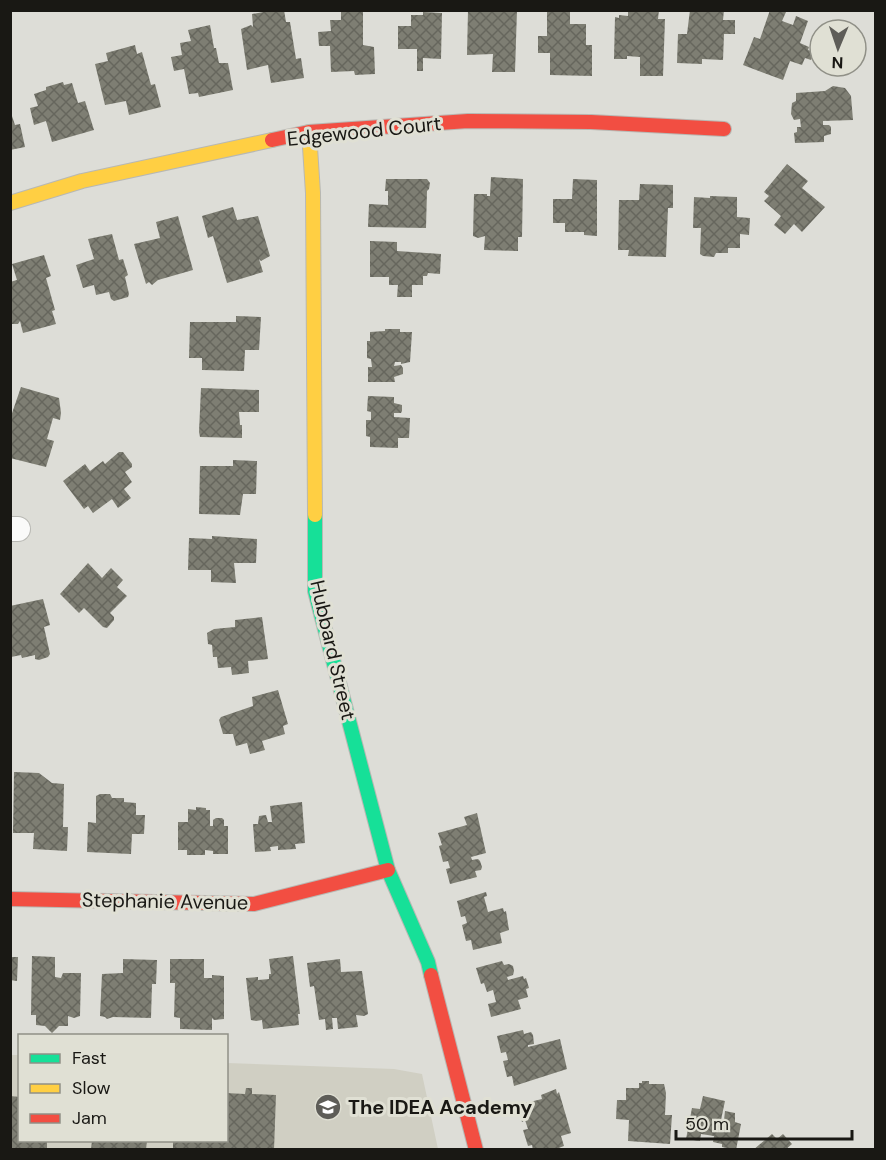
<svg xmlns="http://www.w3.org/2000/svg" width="886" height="1160" font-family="'DM Sans',sans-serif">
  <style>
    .built { fill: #d0cfc3 }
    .building { fill: url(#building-cross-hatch) }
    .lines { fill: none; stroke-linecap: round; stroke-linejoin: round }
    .street-casing { stroke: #b8b8b3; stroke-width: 26 }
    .fast-casing { stroke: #b8b8b3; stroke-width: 16 }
    .slow-casing { stroke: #b8b8b3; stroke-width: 16 }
    .jam-casing { stroke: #b8b8b3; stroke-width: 16 }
    .street { stroke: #fafaf9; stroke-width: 24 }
    .fast { stroke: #16e098; stroke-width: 14 }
    .slow { stroke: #ffcf43; stroke-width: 14 }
    .jam { stroke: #f24e42; stroke-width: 14 }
    .labels { text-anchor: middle; stroke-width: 6; stroke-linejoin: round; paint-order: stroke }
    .street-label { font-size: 20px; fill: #191814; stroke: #e0e0d4 }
    .poi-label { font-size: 20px; font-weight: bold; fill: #191814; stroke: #e0e0d4; text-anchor: start }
  </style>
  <defs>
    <pattern id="building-cross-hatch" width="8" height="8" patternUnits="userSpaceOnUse" patternTransform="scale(1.5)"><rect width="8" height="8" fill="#7e7e73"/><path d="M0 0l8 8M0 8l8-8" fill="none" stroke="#66665d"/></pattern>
  </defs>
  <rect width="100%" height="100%" fill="#ddddd7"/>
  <!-- built -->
  <path class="built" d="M11,1055H19L20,1140H226L227,1063L394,1069L422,1074L438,1149L11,1150Z"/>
  <!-- building -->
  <g class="building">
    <path d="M274,10H284L286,22H290L296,59L301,58L304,78L271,83L268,65L247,70L241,29L251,25L253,27L252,14Z"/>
    <path d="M341,10H363V45L374,47L375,74L355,75L354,71L331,72L330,46H319L318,32L331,31L330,20H341Z"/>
    <path d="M468,10H517L515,72H492L493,54L467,55Z"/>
    <path d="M547,10H570V24H586V45H592V76L550,75V53H538V36H547Z"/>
    <path d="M628,10H659L658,19H665L663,76H640V57L627,56V59H614L615,17L619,18V15L628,16Z"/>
    <path d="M690,10H724L723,20H735V34H724L723,60L702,59V64L677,63L678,34H687Z"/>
    <path d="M770,10L786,12L782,21L793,25L796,16L808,21L800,43L809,47L808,50L814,52L811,60L805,58L802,65L790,61L783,80L743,65L754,37L760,39Z"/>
    <path d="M423,12L442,13L441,59L423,58V71H417V49H398V26H411V15H423Z"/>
    <path d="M210,25L214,48H216L219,63H228L233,90L199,97L198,93L189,94L184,69L174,71L171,57L182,55L180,43L191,41L188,30Z"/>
    <path d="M135,45L137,54L142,52L151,85L155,84L161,107L129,115L126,101L105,105L95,64L108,61L106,53Z"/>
    <path d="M63,82L64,85L72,83L78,103L85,101L94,130L52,142L46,121L34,125L30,108L38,106L34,94L46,90V87Z"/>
    <path d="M833,86L845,88L851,96L853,120L823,121V125H829L831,127V134L824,136V142L795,143L794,133L797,132V127H801L800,119L794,120L791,114L792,103L796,101V93L825,91Z"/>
    <path d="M10,110L15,125L20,124L25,147L10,150Z"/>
    <path d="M787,164L808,181L802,188L825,207L802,232L794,224L785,234L774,225L781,216L764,201L769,196L764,192Z"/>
    <path d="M491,177L523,179L522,237H518V251L484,250L485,236L478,238L473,236L474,194H487V196H490Z"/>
    <path d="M386,179H427L430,183L429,189L427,191L426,228L368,227L369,204L388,205V191H385Z"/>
    <path d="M573,179L597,180V236L584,235V232H565V223H553V199H572Z"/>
    <path d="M640,184L673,185V208H668L666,257L628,256L629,250H618L619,200H639Z"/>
    <path d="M710,196L737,197V217L750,218L749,235L740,234V248H728V253H716L714,257L703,256L700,254L701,228H693L694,197L710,198Z"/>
    <path d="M233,207L237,220L258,216L270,256L261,261L259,259L263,272L227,283L213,236L208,238L202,216Z"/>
    <path d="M178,216L193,270L158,280L152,285L149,282L146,284L134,244L160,238L156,222Z"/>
    <path d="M112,234L119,260L123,259L128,275L125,277L129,294L128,297L114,301L111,299L109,292L96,295L94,285L83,288L76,265L94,259L88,239Z"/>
    <path d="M370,241L397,242V251L441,254L440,274L428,273L427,276H423V285H412V297H397L398,285H389V277H370Z"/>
    <path d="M44,255L51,276L46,278L55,310L52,311L56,324L23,333L20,321L18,324H10V282L17,280L12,264Z"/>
    <path d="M236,316L261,317L259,350H245L244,371L202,370V358H189L190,322H236Z"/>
    <path d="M385,329H400V332H412L410,362L401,364V362H395L394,366L401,365L403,368V374L394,377L395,382H368V367H372L371,359L367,358V341H370V332L385,331Z"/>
    <path d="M21,387L59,398L61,413L60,420L53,418L47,439L54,441L46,467L10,458V419Z"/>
    <path d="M201,388L259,390V412H239L240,425H242V438L200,437L199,432Z"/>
    <path d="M368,396L394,397V403L402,405V411L401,413H394V417L410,418L409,438H398V448L370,447V437L366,436V420H371V412L367,411Z"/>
    <path d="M119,452H123L132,464V467L125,472L132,482L124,489L131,498L118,508L112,499L93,513L88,506L84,509L63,481L85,464L90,471L103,461L105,464Z"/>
    <path d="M233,460L257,461L256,494H243L240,515L199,514L200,466H233Z"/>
    <path d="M212,536L257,539L256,563H234L236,583L211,582V570H188L189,538L212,539Z"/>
    <path d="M88,563L102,578L111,568L123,580L117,587L127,596L110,613L114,617V620L107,628L103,627L84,608L79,613L60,594Z"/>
    <path d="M43,599L50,625L44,627L50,654L48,657L39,660L35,659V655L22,658L21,655L11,657L10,606Z"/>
    <path d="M262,617L268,659L248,661L249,673L232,675L231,667L218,668L217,657H213L212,645L208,644L207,633L214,629L235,627V620Z"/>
    <path d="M278,690L288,724L283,726L285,734L262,741L265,750L250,754L247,743L236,746L233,734H223L219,720L221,717L253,706L252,697Z"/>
    <path d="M14,772L39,773L52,783L64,784L63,827H68L67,851L33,849L34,833H13Z"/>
    <path d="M100,794H110L112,798H124V802L136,803V815H145L144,834H132L131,854L87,852L88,822L96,823V796Z"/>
    <path d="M302,802L305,843L295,844L296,849L278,850V846L270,847L271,851L255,852L253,824H258L259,816L266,815L268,822H272L270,806Z"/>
    <path d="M196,807L206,808V810H210V826H213V820L216,818H222L224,820V826H228V854H213V851L205,850V855H187V850H178V822H188V809L196,810Z"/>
    <path d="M477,813L486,853L471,857L472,860L478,859L480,861L482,867L481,870L475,871L477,877L450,884L446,869L450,868L448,861L443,862L439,846L442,845L438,833L467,825L464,817Z"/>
    <path d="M486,892L487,896L484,897L488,912L503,908L504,912L506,911L509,930L500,933L502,943L473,950L471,940L466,941L462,925L467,923L465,916L461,917L457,901Z"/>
    <path d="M32,956L55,957V977L61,978L63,973H81L80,1016L74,1018L68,1016V1026H59L52,1033L45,1026L36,1025V1015H31Z"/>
    <path d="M293,956L300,1014H298L299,1025L263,1029L262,1020L256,1021L251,1020L246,978L258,977V980L269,979V974H271L269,959Z"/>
    <path d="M10,957H18L17,981L10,980Z"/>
    <path d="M123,959L157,960L156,984H152L151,1018L113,1017L107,1019L105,1017L100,1016L102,974L123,973Z"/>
    <path d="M170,959H204V978H212V975L224,976V1019L214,1020L212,1018V1030L180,1029V1018L174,1017L175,983H170Z"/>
    <path d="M340,959L341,972L362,971L368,1014L364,1016L356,1015L358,1027L338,1029L337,1018H332L333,1029L326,1030L325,1019L319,1020L314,986L310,987L307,963Z"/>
    <path d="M502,961L504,965L509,964L513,966L514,971L513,975L507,977L508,980L523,976L524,979L526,978L529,988L526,989L528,997L518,1000L521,1009L491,1017L488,1004L496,1002L493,990L487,992L484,983L481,984L476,968Z"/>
    <path d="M523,1030L524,1034L531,1032L533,1035L534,1044L528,1045V1047L560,1039L567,1069L514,1086L512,1076L507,1077L503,1061L508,1060L506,1052L501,1053L497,1036Z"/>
    <path d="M642,1081H649V1084H664L666,1093L665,1115H672L670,1144L628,1141L629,1120L616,1119L617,1100H626V1088H639V1083H642Z"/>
    <path d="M246,1088H252V1094L276,1095L274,1150H173V1140H226V1093L245,1094Z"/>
    <path d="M556,1089L557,1094L559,1092L571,1133L561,1136L564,1146L553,1150H533L532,1145L528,1146L523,1130L528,1129L525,1120L522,1122L517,1105L542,1099L541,1095Z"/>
    <path d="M10,1096L20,1097V1140H47V1150H10Z"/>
    <path d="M703,1096L725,1101L721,1120H724L725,1111L735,1113V1122L741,1124L736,1150L722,1147V1144L713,1142L714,1136L701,1134L700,1141L686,1139L692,1108L700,1109Z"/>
    <path d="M772,1134L777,1139L783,1134L792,1144L785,1150H753Z"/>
    <path d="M92,1140H147L146,1150H91Z"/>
  </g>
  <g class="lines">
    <!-- street casing -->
    <g class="street-casing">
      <path id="street" d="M10,529H18"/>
    </g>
    <!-- fast casing -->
    <g class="fast-casing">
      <path id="fast" d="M315,515V591L388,870L428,962L431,975"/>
    </g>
    <!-- slow casing -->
    <g class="slow-casing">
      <g id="slow">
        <path d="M309,132L313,193L315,515"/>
        <path d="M10,203L82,181L272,140"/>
      </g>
    </g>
    <!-- jam casing -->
    <g class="jam-casing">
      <g id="jam">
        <path d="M272,140L309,132L468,121L591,122L724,129"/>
        <path d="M10,899L254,904L388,870"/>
        <path d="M431,975L476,1150"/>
      </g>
    </g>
    <!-- street -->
    <use href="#street" class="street"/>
    <!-- fast -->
    <use href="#fast" class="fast"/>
    <!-- slow -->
    <use href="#slow" class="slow"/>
    <!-- jam -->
    <use href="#jam" class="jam"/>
  </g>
  <!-- icons -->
  <defs>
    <g id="school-disc" transform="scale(1.35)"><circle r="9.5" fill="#5e5d58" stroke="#e0e0d4"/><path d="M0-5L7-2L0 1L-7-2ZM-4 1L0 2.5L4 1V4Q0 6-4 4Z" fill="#fff"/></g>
  </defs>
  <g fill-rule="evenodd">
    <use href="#school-disc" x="328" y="1107"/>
  </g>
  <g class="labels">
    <!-- street labels -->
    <g class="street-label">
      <text transform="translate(364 131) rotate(-6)" y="7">Edgewood Court</text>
      <text transform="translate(333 650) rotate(77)" y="7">Hubbard Street</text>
      <text transform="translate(165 901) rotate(1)" y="7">Stephanie Avenue</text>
    </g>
    <!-- poi labels -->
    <g class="poi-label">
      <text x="348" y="1114">The IDEA Academy</text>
    </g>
  </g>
  <!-- border -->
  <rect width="886" height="1160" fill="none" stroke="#191814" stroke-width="24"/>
  <!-- legend -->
  <rect x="18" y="1034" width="210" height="108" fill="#e0e0d4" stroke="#909087" stroke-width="1.5"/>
  <rect x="30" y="1054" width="30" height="9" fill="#16e098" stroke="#909087" stroke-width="1.5"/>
  <text x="72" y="1064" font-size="18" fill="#191814">Fast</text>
  <rect x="30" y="1084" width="30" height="9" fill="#ffcf43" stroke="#909087" stroke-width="1.5"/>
  <text x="72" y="1094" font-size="18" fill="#191814">Slow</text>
  <rect x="30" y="1114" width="30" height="9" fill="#f24e42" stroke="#909087" stroke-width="1.5"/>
  <text x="72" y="1124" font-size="18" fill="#191814">Jam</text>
  <!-- north arrow -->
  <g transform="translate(838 48) rotate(182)"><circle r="28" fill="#e0e0d4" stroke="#909087" stroke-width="1.5"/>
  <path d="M0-4.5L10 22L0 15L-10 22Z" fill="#5e5d58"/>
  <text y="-9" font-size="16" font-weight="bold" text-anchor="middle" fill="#191814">N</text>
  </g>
  <!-- scale -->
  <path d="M676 1130v9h176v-9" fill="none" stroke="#191814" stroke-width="3"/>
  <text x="685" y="1130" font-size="18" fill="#191814" stroke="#e0e0d4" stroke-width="4.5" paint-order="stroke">50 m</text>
</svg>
